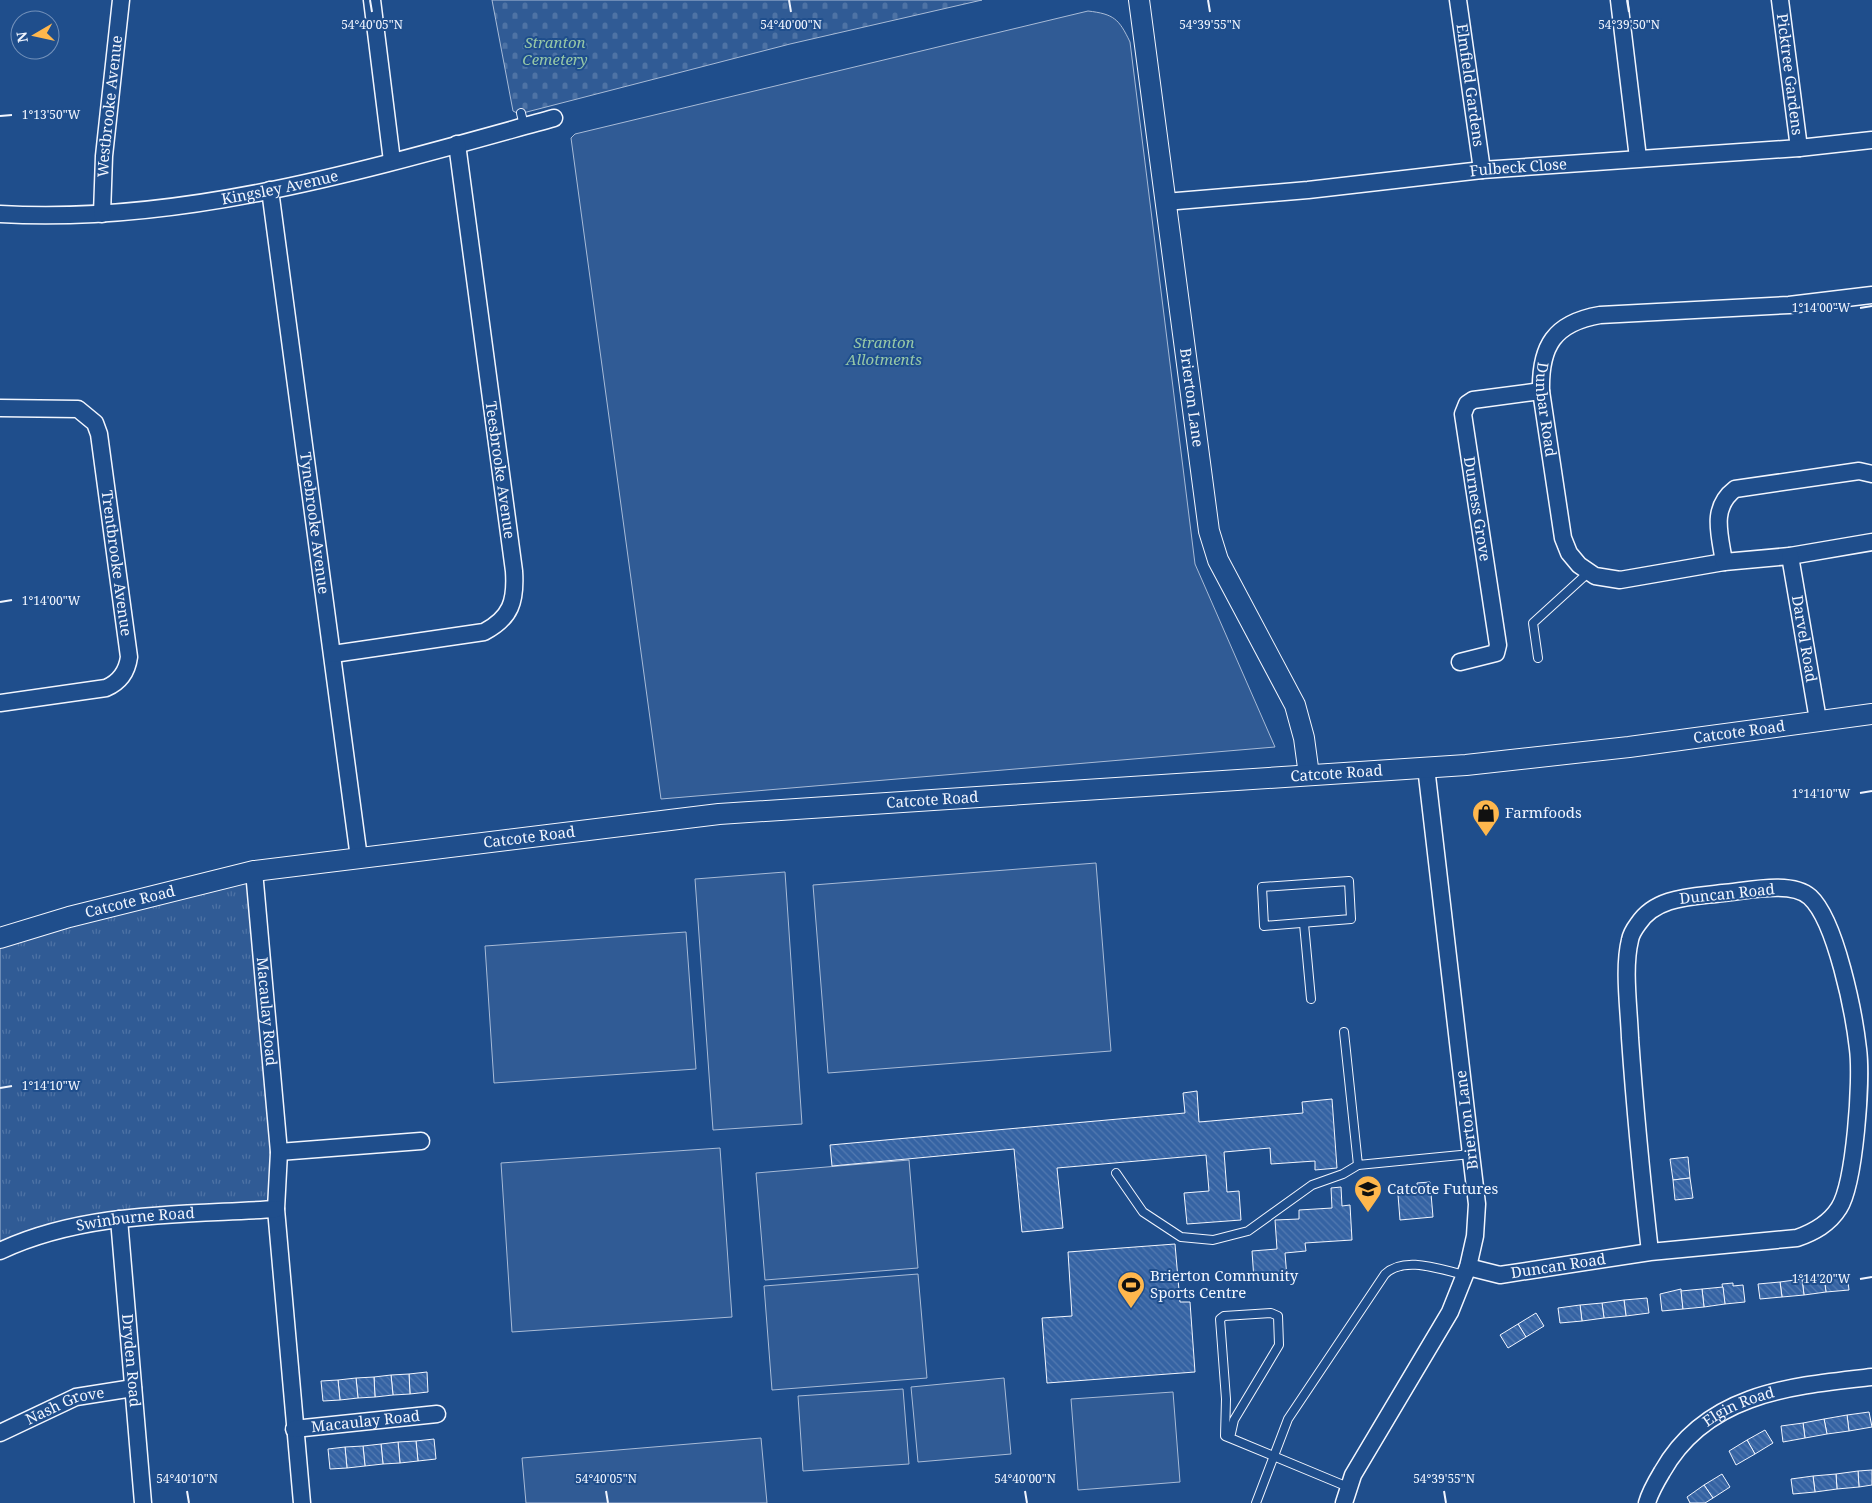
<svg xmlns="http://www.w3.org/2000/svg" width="1872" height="1503" font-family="'Noto Serif',serif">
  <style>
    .grass { fill: url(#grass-tufts); stroke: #a8bbd7 }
    .cemetery { fill: url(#cemetery-stones); stroke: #a8bbd7 }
    .green { fill: #305b95; stroke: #a8bbd7 }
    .building { fill: url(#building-back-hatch); stroke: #f2f6ff }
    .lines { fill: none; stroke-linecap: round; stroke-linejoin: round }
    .service-casing { stroke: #f2f6ff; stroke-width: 10 }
    .minor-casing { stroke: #f2f6ff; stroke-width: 19 }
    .tertiary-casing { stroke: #f2f6ff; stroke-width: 22 }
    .service { stroke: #1f4e8c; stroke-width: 8 }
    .minor { stroke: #1f4e8c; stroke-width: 16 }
    .tertiary { stroke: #1f4e8c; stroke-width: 20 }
    .ticks { fill: none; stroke: #f2f6ff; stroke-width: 2 }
    .labels { text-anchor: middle; stroke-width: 4; stroke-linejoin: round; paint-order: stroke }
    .park-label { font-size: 15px; font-style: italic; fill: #97c8a6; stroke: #1f4e8c }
    .street-label { font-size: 15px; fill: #f2f6ff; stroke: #1f4e8c }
    .poi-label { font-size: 15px; fill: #f2f6ff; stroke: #1f4e8c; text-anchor: start }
    .ticks-label { font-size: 12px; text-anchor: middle; fill: #f2f6ff; stroke: #1f4e8c; stroke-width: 4; stroke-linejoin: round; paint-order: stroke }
  </style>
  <defs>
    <pattern id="grass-tufts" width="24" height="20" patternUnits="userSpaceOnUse" patternTransform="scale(1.25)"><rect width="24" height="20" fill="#305b95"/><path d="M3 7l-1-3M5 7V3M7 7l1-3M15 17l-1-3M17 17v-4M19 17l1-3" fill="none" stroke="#4e73a5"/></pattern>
    <pattern id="cemetery-stones" width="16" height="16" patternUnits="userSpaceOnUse" patternTransform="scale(1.25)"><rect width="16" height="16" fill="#305b95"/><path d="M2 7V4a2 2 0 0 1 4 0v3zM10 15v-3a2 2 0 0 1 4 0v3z" fill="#4e73a5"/></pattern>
    <pattern id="building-back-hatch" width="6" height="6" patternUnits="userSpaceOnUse" patternTransform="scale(1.25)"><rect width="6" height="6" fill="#3563a3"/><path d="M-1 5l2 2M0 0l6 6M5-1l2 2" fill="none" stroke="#537ab1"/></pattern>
  </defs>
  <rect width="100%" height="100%" fill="#1f4e8c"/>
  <!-- grass -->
  <path class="grass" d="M254,871L276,1209L119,1219L0,1251V938Z"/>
  <!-- cemetery -->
  <path class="cemetery" d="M492,0H982L790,44L519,114L513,111Z"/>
  <!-- green -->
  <g class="green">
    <path d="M1088,11C1114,14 1119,19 1130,42L1195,564L1275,747L661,799L571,138L575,134Z"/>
    <path d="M1096,863L1111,1051L828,1073L813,885Z"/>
    <path d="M785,872L802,1124L713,1130L695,879Z"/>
    <path d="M686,932L696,1069L494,1083L485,946Z"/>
    <path d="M720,1148L732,1317L512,1332L501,1163Z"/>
    <path d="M909,1160L918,1268L765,1280L756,1173Z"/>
    <path d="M918,1274L927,1378L772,1390L764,1286Z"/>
    <path d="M1004,1378L1011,1454L918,1462L911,1387Z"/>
    <path d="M903,1389L909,1464L803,1471L798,1396Z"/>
    <path d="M1173,1392L1180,1482L1078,1490L1071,1399Z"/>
    <path d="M761,1438L767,1503H526L522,1458Z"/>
  </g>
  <!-- building -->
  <g class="building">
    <path d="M1197,1091L1199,1122L1303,1113L1302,1102L1332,1099L1337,1168L1315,1170V1161L1271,1164L1270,1148L1224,1152L1227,1192L1239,1191L1241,1220L1187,1224L1184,1193L1209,1191L1206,1155L1057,1168L1063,1228L1022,1232L1014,1149L832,1166L830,1145L1185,1113L1183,1093Z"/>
    <path d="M1688,1157L1690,1178L1673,1180L1670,1159Z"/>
    <path d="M1690,1178L1693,1198L1675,1200L1673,1180Z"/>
    <path d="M1430,1182L1433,1217L1400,1220L1398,1195L1418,1194L1417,1183Z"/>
    <path d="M1341,1187L1342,1206L1350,1205L1352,1240L1305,1243L1306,1251L1285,1253L1287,1278L1254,1280L1252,1251L1277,1249L1275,1220L1299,1219V1210L1332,1208L1331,1188Z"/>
    <path d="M1175,1244L1180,1302H1190L1195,1372L1047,1383L1042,1318L1072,1316L1068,1252Z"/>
    <path d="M1847,1274L1849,1290L1826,1292L1824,1277Z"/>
    <path d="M1824,1277L1826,1292L1804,1295L1802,1279Z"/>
    <path d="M1802,1279L1804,1295L1782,1297L1780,1282Z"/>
    <path d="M1780,1282L1782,1297L1760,1299L1758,1284Z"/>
    <path d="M1733,1283V1286L1743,1285L1745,1302L1725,1304L1722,1284Z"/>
    <path d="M1723,1287L1725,1304L1704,1307L1702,1289Z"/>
    <path d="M1681,1289L1683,1309L1662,1311L1660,1294Z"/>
    <path d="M1702,1289L1704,1307L1683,1309L1681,1291Z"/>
    <path d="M1647,1298L1649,1313L1626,1316L1624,1300Z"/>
    <path d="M1624,1300L1626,1316L1604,1318L1602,1303Z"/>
    <path d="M1602,1303L1604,1318L1582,1321L1580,1305Z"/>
    <path d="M1580,1305L1582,1321L1560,1323L1558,1308Z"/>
    <path d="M1536,1313L1544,1326L1526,1337L1518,1324Z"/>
    <path d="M1518,1324L1526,1337L1508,1348L1500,1335Z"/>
    <path d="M427,1372L428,1392L410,1394L409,1374Z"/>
    <path d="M409,1374L410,1394L393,1395L391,1375Z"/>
    <path d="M391,1375L393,1395L375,1397L374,1377Z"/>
    <path d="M374,1377L375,1397L358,1398L356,1378Z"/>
    <path d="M356,1378L358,1398L340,1400L338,1380Z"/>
    <path d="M338,1380L340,1400L323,1401L321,1381Z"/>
    <path d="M1869,1412L1872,1427L1849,1431L1847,1415Z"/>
    <path d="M1847,1415L1849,1431L1827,1434L1824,1419Z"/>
    <path d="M1824,1419L1827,1434L1805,1438L1803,1423Z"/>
    <path d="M1803,1423L1805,1438L1783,1442L1781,1426Z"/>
    <path d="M1765,1430L1773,1443L1755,1454L1747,1440Z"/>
    <path d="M434,1439L436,1459L418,1461L416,1441Z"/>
    <path d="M1747,1440L1755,1454L1736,1465L1729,1451Z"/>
    <path d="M416,1441L418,1461L400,1463L398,1442Z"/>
    <path d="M398,1442L400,1463L383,1464L381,1444Z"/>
    <path d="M381,1444L383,1464L365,1466L363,1446Z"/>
    <path d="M363,1446L365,1466L347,1468L345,1447Z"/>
    <path d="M345,1447L347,1468L330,1469L328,1449Z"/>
    <path d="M1872,1470V1485L1859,1487L1858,1471Z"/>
    <path d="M1858,1471L1859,1487L1837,1489L1836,1474Z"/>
    <path d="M1722,1474L1730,1487L1713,1498L1704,1485Z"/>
    <path d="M1836,1474L1837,1489L1815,1492L1813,1476Z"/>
    <path d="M1813,1476L1815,1492L1793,1494L1791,1479Z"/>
    <path d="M1704,1485L1713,1498L1705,1503H1690L1687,1497Z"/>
  </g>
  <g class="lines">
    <!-- service casing -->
    <g class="service-casing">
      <g id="service">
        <path d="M521,113L524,126"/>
        <path d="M1538,658L1533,623L1589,572"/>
        <path d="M1349,881L1351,919L1264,926L1262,887Z"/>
        <path d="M1304,924L1311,999"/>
        <path d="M1344,1032L1358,1165L1471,1154"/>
        <path d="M1116,1173L1143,1212L1181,1237L1213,1240L1248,1231L1312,1185L1343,1174L1358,1165"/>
        <path d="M1230,1438L1234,1420L1279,1345L1278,1316L1271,1313L1224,1316L1220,1319L1226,1399L1225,1436L1230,1438L1348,1487"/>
        <path d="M1256,1503L1288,1419L1385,1274C1405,1255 1441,1270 1465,1275"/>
      </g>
    </g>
    <!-- minor casing -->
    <g class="minor-casing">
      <g id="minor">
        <path d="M372,0L392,161"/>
        <path id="s1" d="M1458,0L1482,170"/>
        <path d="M1619,0L1638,158"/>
        <path id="s2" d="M1780,0L1799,148"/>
        <path id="s3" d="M270,190L359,858"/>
        <path id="s4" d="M1165,202L1308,190L1482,170L1799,148L1872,140"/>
        <path id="s5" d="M0,214C186,225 376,167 554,118"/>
        <path id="s6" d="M102,214L104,156L121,0"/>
        <path id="s7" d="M1872,295L1789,305L1600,315C1554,323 1540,346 1541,391L1563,538L1569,553L1579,565L1595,576L1620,580L1724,562L1790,556L1872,542"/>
        <path id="s8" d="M0,408L78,409L95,423L99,434L129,657C127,672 120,682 106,688L0,703"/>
        <path id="s9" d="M1790,556L1818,720"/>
        <path d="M1724,562C1720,535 1710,508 1735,489L1859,471L1872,474"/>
        <path d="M333,654L484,632C511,618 516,601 514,571L457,144"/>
        <path d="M1460,662L1496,653L1498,645L1463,414L1467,404L1473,400L1541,391"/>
        <path id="s10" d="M254,871L279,1152L276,1209L302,1503"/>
        <path d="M279,1152L421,1141"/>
        <path id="s11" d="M119,1219L143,1503"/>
        <path id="s12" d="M0,1251C85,1211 184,1215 276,1209"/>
        <path id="s13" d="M1468,1267L1500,1275L1650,1252L1797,1238C1814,1232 1829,1224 1839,1208C1855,1183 1862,1079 1858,1049C1854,1013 1836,921 1810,897C1792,880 1746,891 1723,893C1693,897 1656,896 1638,924C1635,928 1631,934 1630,940C1623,968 1629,1009 1630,1038C1635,1110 1642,1181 1650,1252"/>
        <path id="s14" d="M294,1429L437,1414"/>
        <path id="s15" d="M0,1433L76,1397L133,1388"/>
        <path d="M1344,1503L1353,1475L1450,1312L1468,1267L1475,1236L1477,1204L1471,1154L1426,767"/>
        <path id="s16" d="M1647,1503C1650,1492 1656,1482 1662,1472C1706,1393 1791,1386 1872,1377"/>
      </g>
    </g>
    <!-- tertiary casing -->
    <g class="tertiary-casing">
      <g id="tertiary">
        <path id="s17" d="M1139,0L1209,531L1218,560L1295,705L1304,738L1309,775"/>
        <path id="s18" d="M0,938L69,917L254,871L719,814L1466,765L1629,747L1872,714"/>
      </g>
    </g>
    <!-- service -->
    <use href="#service" class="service"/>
    <!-- minor -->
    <use href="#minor" class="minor"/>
    <!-- tertiary -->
    <use href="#tertiary" class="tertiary"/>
  </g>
  <!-- ticks -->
  <path class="ticks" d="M370,0L372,12M789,0L791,12M1208,0L1210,12M1627,0L1629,12M0,116L12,115M1860,308L1872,306M0,602L12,600M1860,793L1872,791M0,1088L12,1086M1860,1279L1872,1277M187,1491L189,1503M606,1491L608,1503M1025,1491L1027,1503M1444,1491L1446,1503"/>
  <!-- icons -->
  <defs>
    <g id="shop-pin" transform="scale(1.4375)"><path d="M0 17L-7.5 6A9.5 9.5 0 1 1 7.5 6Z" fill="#ffb74d" stroke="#1f4e8c"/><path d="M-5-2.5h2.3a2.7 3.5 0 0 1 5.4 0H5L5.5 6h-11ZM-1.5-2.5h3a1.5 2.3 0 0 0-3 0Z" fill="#111"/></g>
    <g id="school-pin" transform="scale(1.4375)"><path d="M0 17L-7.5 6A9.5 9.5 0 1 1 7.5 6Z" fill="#ffb74d" stroke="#1f4e8c"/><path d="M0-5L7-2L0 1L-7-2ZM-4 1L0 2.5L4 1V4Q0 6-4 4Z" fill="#111"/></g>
    <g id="stadium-pin" transform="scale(1.4375)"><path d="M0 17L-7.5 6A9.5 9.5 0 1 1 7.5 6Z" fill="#ffb74d" stroke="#1f4e8c"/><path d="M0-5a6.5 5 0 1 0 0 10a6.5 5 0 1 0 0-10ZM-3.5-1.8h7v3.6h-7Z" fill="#111"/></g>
  </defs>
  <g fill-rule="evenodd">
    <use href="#shop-pin" x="1486" y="813"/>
    <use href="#school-pin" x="1368" y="1189"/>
    <use href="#stadium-pin" x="1131" y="1285"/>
  </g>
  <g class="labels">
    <!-- park labels -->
    <g class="park-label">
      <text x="555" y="48">Stranton<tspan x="555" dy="17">Cemetery</tspan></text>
      <text x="884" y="348">Stranton<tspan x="884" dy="17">Allotments</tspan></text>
    </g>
    <!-- street labels -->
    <g class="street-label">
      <text dy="5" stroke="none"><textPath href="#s2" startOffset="75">Picktree Gardens</textPath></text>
      <text dy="5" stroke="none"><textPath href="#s1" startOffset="86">Elmfield Gardens</textPath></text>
      <text dy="5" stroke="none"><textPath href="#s6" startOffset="108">Westbrooke Avenue</textPath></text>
      <text dy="5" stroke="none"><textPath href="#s4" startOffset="355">Fulbeck Close</textPath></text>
      <text dy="5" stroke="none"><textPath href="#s5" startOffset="282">Kingsley Avenue</textPath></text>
      <text dy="5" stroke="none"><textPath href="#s17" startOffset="401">Brierton Lane</textPath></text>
      <text dy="5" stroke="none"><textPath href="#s7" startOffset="400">Dunbar Road</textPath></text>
      <text transform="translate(500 470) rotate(82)" y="5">Teesbrooke Avenue</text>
      <text transform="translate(1477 509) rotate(81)" y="5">Durness Grove</text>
      <text dy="5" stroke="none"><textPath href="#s3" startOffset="336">Tynebrooke Avenue</textPath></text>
      <text dy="5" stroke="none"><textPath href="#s8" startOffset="242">Trentbrooke Avenue</textPath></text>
      <text dy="5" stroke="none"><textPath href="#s9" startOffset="84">Darvel Road</textPath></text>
      <text dy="5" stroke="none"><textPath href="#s18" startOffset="1755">Catcote Road</textPath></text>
      <text dy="5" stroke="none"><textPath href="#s18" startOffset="1350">Catcote Road</textPath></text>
      <text dy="5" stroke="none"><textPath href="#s18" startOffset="945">Catcote Road</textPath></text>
      <text dy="5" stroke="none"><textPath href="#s18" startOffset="540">Catcote Road</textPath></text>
      <text transform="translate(1727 894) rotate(-6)" y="5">Duncan Road</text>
      <text dy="5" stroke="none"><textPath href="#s18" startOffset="135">Catcote Road</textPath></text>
      <text dy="5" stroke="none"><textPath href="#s10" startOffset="141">Macaulay Road</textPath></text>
      <text transform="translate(1467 1120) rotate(-97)" y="5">Brierton Lane</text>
      <text dy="5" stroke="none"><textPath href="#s12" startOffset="140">Swinburne Road</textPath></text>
      <text dy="5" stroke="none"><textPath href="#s13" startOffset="92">Duncan Road</textPath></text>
      <text dy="5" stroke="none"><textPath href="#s11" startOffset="142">Dryden Road</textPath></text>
      <text dy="5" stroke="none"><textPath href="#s15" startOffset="71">Nash Grove</textPath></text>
      <text dy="5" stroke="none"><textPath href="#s16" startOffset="138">Elgin Road</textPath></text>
      <text dy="5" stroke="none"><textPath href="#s14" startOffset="72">Macaulay Road</textPath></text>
    </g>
    <!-- poi labels -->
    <g class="poi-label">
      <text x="1505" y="818">Farmfoods</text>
      <text x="1387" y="1194">Catcote Futures</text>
      <text x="1150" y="1281">Brierton Community<tspan x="1150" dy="17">Sports Centre</tspan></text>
    </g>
  </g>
  <g class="ticks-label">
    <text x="372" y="29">54°40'05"N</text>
    <text x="791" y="29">54°40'00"N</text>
    <text x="1210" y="29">54°39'55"N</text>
    <text x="1629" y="29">54°39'50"N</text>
    <text x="51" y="119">1°13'50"W</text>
    <text x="1821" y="312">1°14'00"W</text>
    <text x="51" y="605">1°14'00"W</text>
    <text x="1821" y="798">1°14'10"W</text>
    <text x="51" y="1090">1°14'10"W</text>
    <text x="1821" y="1283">1°14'20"W</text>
    <text x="187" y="1483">54°40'10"N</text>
    <text x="606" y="1483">54°40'05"N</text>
    <text x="1025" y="1483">54°40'00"N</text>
    <text x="1444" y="1483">54°39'55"N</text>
  </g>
  <!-- north arrow -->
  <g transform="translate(35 35) rotate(261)"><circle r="24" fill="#1f4e8c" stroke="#7391ba"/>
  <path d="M0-4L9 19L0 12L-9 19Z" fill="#ffb74d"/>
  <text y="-8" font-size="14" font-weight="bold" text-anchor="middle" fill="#f2f6ff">N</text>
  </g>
</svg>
